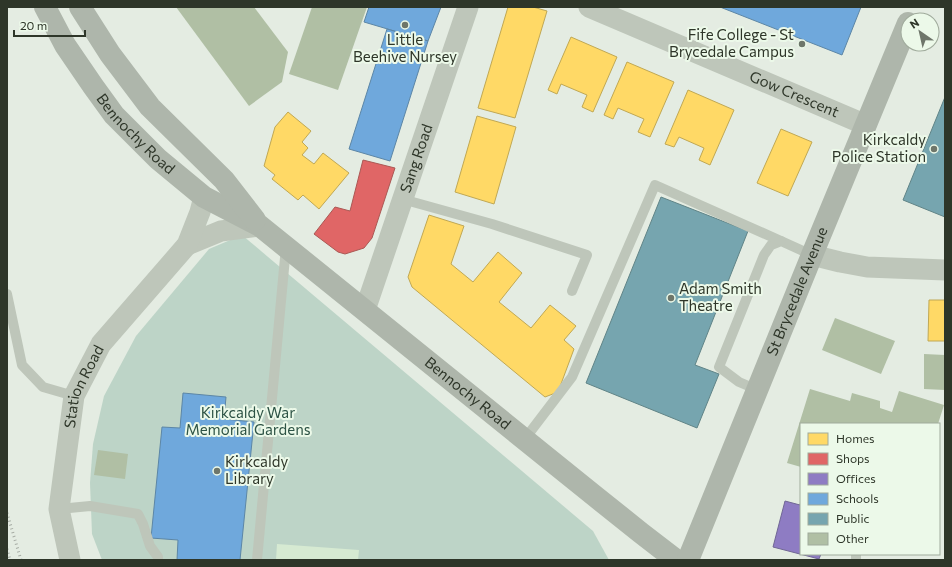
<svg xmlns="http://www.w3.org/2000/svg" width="952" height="567" font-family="Commissioner,sans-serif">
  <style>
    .green { fill: #bdd4c7 }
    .plaza { fill: #d6ead2 }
    .homes { fill: #ffd966; stroke: #c0a854 }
    .shops { fill: #e06666; stroke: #ab5854 }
    .offices { fill: #8e7cc3; stroke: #716795 }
    .schools { fill: #6fa8dc; stroke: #5c86a6 }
    .public { fill: #76a5af; stroke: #608487 }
    .building { fill: #b0bfa4 }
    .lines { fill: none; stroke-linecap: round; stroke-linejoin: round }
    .lane { stroke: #bec6ba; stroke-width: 10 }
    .street { stroke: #bec6ba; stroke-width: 21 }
    .secondary { stroke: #aeb6ab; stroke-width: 22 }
    .rail { stroke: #a7ada5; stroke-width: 3; stroke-dasharray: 1 3; stroke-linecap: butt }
    .poi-dot { fill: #6e766a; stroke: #ecf9e9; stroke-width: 1.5 }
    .labels { text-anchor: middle; stroke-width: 4; stroke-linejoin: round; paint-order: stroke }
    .poi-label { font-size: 15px; fill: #2e3629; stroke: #ecf9e9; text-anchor: end }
    .street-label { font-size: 15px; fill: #2e3629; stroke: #ecf9e9 }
    .park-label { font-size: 15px; fill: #2d5345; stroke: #ecf9e9 }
  </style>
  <rect width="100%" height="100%" fill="#e4ece2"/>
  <!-- green -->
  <path class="green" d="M242,235L593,531L609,560H102L92,534L90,483L93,444L104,396L136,336L209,249Z"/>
  <!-- plaza -->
  <path class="plaza" d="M277,544L359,550L358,560H276Z"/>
  <!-- homes -->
  <g class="homes">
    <path d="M508,7H533L547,11L515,118L478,108Z"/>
    <path d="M571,37L617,57L593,112L582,107L587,95L561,84L557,94L548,90Z"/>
    <path d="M627,62L674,82L650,137L638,132L644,119L618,108L613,119L604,115Z"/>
    <path d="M688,90L734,110L710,165L699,160L704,148L679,137L674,147L665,144Z"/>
    <path d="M288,112L311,131L302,142L308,148L302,155L314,164L323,153L349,173L319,209L303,195L298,200L272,179L275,175L264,166L275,127Z"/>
    <path d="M477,116L516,127L494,204L455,192Z"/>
    <path d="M781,129L812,142L788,196L757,183Z"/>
    <path d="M429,215L464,226L451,264L473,282L498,252L522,273L499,302L531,328L550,305L576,326L564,340L574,349L558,392L545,397L412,287L408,277Z"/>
    <path d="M929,300H945V341H928Z"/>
  </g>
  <!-- shops -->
  <path class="shops" d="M363,160L395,168L372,238L364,248L345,254L338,252L314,234L335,207L350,211Z"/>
  <!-- offices -->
  <path class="offices" d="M785,501L800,505L801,501V554H821L819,559L773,547Z"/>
  <!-- schools -->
  <g class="schools">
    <path d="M369,7H441L428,41L364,22Z"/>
    <path d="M720,7H861L842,55Z"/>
    <path d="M387,29L428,41L390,161L349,149Z"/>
    <path d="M183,393L226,397L224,419L254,422L240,560H177L178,540L151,538L162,427L180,428Z"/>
  </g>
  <!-- public -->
  <g class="public">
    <path d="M945,97V217L903,200Z"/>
    <path d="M661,197L748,231L695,365L719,374L697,428L586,383Z"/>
  </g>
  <!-- building -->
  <g class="building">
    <path d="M176,7H254L288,52L282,82L249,106Z"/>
    <path d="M312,7H367L338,90L289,74Z"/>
    <path d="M835,318L895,341L881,374L822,350Z"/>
    <path d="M924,354L945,355V390L924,389Z"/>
    <path d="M810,389L850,401L852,393L880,401V408L892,412L899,391L944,405L938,424H801V467L787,463Z"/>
    <path d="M98,450L128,454L125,479L94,475Z"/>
  </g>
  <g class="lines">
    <!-- lane -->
    <g class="lane">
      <path d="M402,199L492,224L587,255L572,291"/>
      <path d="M7,294L22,365L43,387L74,396"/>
      <path d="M758,390L739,382L719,367L764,255L771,245L781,241L812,255"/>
      <path d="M524,440L572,377L655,185L781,241"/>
      <path d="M59,509L90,506L138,514L143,524L150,546L158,557V560"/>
      <path d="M257,560L286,247"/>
      <path d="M856,560V554"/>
    </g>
    <!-- street -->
    <g class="street">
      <path id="s1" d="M589,7L866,125"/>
      <path d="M187,245L221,231L260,226"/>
      <path d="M812,255L840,262L867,267L945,270"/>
      <path id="s2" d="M365,310L468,7"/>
      <path id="s3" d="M70,560L59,509L74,396L101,344L187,245L200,212L204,197"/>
    </g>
    <!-- secondary -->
    <g class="secondary">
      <path id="s4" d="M45,7L65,45L93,86L114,115L158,159L204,197L260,226L596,497L641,533L676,560"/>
      <path d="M80,7L110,54L150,107L224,180L255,220"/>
      <path id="s5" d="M688,560L812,255L908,23"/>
    </g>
    <!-- rail -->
    <g class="rail">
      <path d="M7,513L21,560"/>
      <path d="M7,549L10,560"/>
    </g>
  </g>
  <!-- markers -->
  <g class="poi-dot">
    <circle cx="405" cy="25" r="4"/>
    <circle cx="802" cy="44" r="4"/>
    <circle cx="934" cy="149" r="4"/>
    <circle cx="671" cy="298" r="4"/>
    <circle cx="217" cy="471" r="4"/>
  </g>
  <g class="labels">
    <!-- poi labels -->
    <g class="poi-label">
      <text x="794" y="40">Fife College - St<tspan x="794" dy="17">Brycedale Campus</tspan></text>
      <text x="405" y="45" text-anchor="middle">Little<tspan x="405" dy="17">Beehive Nursey</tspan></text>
      <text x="926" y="145">Kirkcaldy<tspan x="926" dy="17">Police Station</tspan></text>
      <text x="679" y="294" text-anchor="start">Adam Smith<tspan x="679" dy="17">Theatre</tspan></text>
      <text x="225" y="467" text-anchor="start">Kirkcaldy<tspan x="225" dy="17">Library</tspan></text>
    </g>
    <!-- street labels -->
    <g class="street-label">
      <text dy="5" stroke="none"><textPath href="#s1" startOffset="223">Gow Crescent</textPath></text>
      <text dy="5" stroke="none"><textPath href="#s4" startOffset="157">Bennochy Road</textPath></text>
      <text dy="5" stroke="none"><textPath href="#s2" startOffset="160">Sang Road</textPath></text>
      <text dy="5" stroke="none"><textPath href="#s5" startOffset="290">St Brycedale Avenue</textPath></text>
      <text dy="5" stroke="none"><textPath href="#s3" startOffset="178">Station Road</textPath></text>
      <text dy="5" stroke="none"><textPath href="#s4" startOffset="580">Bennochy Road</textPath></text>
    </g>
    <!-- park labels -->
    <g class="park-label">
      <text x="248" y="418">Kirkcaldy War<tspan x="248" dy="17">Memorial Gardens</tspan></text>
    </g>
  </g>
  <!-- border -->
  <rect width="952" height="567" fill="none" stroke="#2e3629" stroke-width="16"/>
  <!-- legend -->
  <rect x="800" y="423" width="140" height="132" fill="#ecf9e9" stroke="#a0ab9c"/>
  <rect x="808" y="433" width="20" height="12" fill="#ffd966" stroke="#a0ab9c"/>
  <text x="836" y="443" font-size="12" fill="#2e3629">Homes</text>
  <rect x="808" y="453" width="20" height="12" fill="#e06666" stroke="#a0ab9c"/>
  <text x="836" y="463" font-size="12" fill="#2e3629">Shops</text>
  <rect x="808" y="473" width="20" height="12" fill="#8e7cc3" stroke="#a0ab9c"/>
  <text x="836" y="483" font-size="12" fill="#2e3629">Offices</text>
  <rect x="808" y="493" width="20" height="12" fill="#6fa8dc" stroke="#a0ab9c"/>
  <text x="836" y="503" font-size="12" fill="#2e3629">Schools</text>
  <rect x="808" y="513" width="20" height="12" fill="#76a5af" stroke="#a0ab9c"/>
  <text x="836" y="523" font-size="12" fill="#2e3629">Public</text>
  <rect x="808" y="533" width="20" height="12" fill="#b0bfa4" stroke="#a0ab9c"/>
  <text x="836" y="543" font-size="12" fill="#2e3629">Other</text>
  <!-- north arrow -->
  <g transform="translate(920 32) rotate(326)"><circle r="19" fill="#ecf9e9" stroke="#a0ab9c"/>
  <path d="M0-3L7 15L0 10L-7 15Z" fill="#6e766a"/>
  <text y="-6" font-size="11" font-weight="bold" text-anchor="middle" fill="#2e3629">N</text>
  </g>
  <!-- scale -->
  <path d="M14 30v6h71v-6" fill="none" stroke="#2e3629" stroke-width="2"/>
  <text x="20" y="30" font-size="12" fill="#2e3629" stroke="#ecf9e9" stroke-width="3" paint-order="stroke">20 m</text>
</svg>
